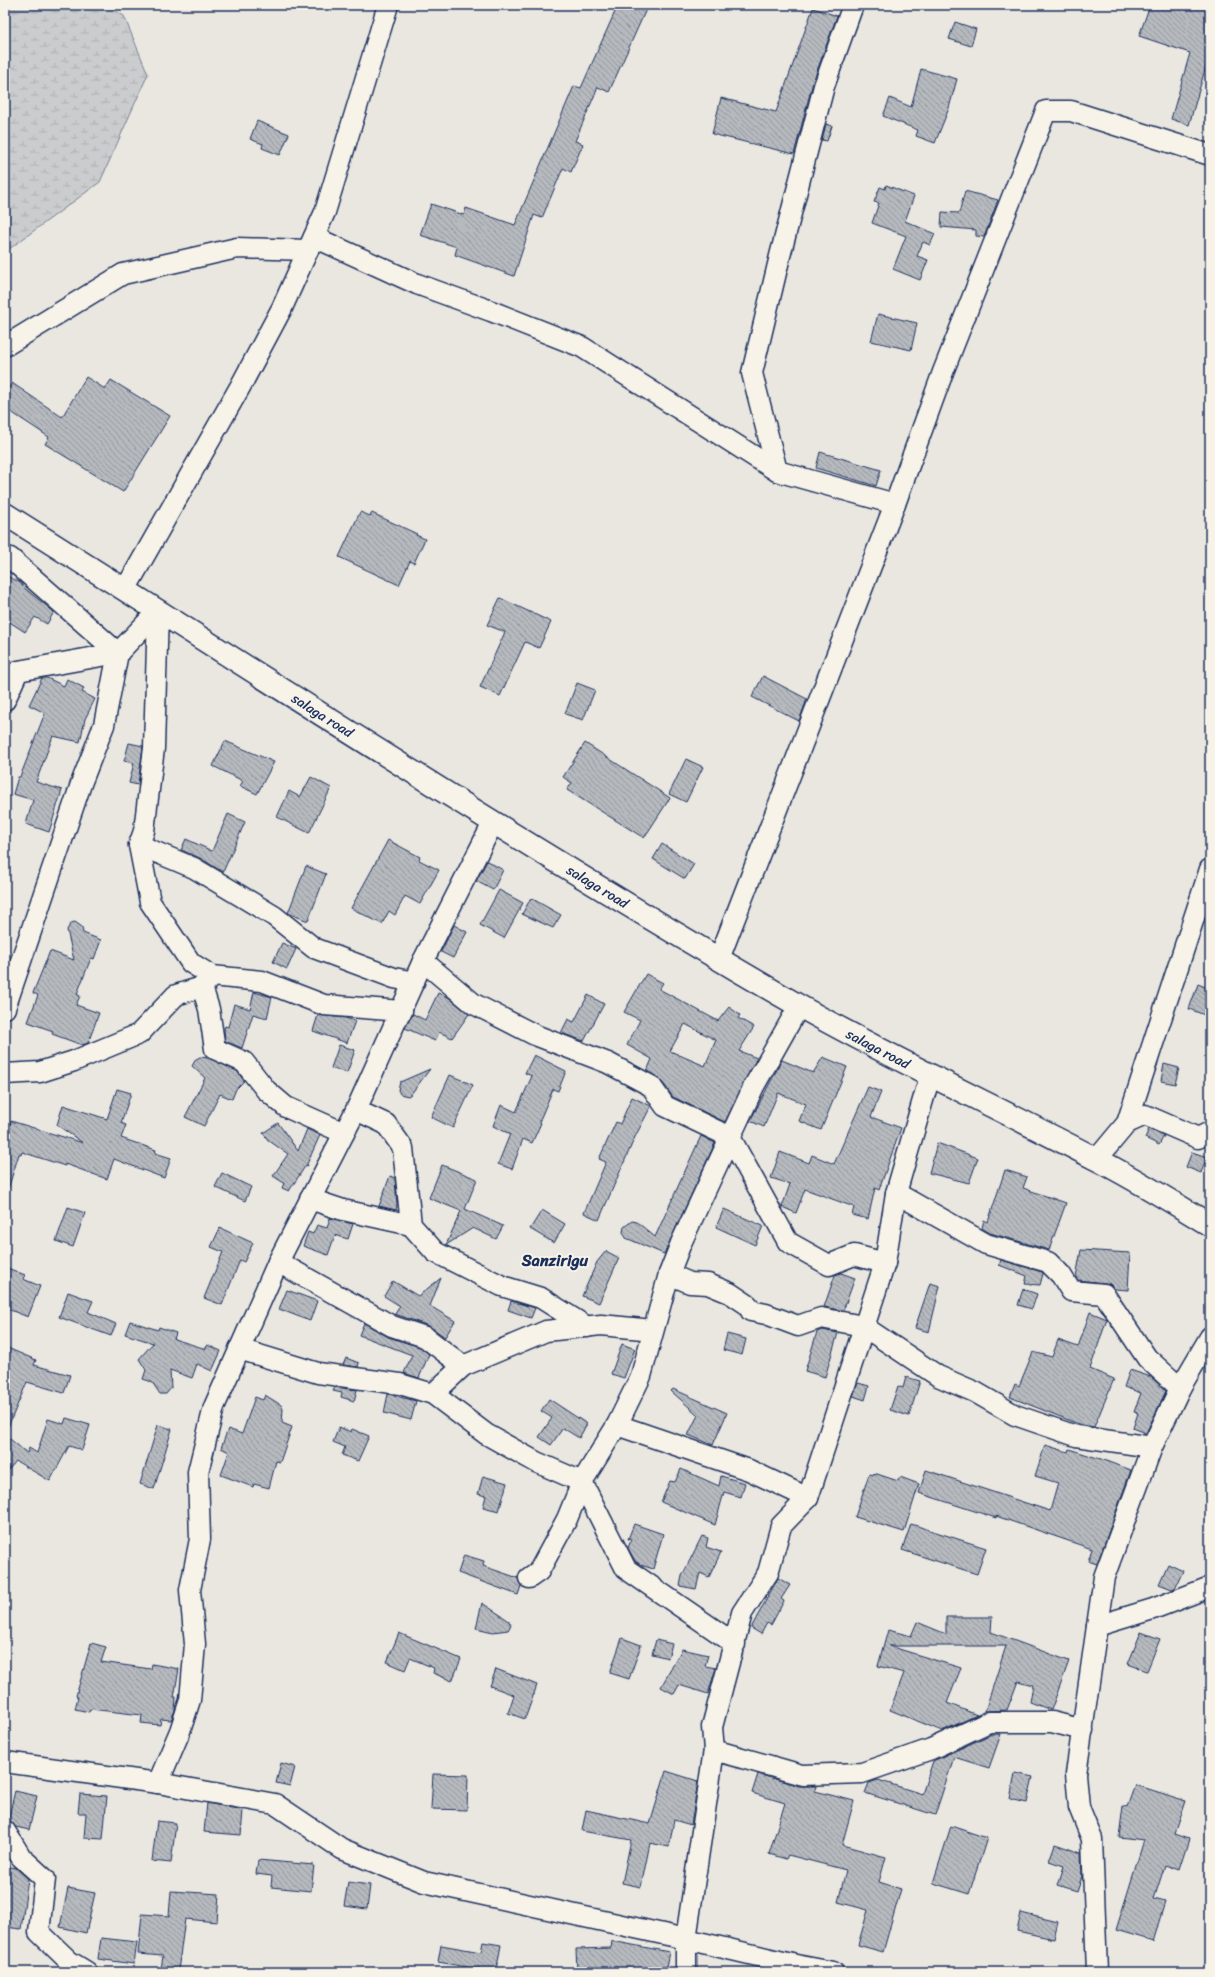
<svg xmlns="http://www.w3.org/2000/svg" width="1215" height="1977" font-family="Sriracha,sans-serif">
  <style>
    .wetland { fill: url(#wetland-marsh); stroke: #737e96 }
    .building { fill: url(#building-back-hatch); stroke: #1b2f5e; fill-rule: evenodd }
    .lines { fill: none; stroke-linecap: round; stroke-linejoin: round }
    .minor-casing { stroke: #1b2f5e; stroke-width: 23 }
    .major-casing { stroke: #1b2f5e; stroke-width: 25 }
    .minor { stroke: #f7f3e8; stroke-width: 20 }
    .major { stroke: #f7f3e8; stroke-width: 22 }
    .labels { text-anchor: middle; stroke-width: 4; stroke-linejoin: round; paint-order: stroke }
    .street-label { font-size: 14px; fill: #1b2f5e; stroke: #f7f3e8 }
    .quarter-label { font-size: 16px; font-weight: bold; fill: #1b2f5e; stroke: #f7f3e8 }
  </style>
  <defs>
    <pattern id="wetland-marsh" width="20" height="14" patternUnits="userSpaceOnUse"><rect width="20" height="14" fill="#cbcccd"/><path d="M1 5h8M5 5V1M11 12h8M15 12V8" fill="none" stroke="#aeb0b2"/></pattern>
    <pattern id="building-back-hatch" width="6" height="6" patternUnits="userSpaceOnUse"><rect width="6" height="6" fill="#b6babf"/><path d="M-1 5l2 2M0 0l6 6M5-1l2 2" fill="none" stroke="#93989e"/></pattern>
  </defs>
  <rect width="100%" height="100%" fill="#eae7e0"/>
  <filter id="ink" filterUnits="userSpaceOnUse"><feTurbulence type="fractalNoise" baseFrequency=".025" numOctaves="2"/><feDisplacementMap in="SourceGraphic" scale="8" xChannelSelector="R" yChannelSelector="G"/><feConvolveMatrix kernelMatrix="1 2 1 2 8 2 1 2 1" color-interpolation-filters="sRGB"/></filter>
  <g filter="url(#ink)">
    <!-- wetland -->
    <path class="wetland" d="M5,5H106L124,16L148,74L100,182L5,252Z"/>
    <!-- building -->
    <g class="building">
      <path d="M618,5H648L609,92L598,87L575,141L583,144L571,172L563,168L542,218L534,215L514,276L455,255L457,247L420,235L431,204L464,215L466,208L515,225L574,86L581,88Z"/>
      <path d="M1150,5H1210V67L1206,66L1189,125L1171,119L1190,53L1139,36Z"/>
      <path d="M813,8L837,16L813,82L794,154L712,134L721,98L776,112Z"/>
      <path d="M955,22L976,29L971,46L949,39Z"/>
      <path d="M921,69L957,79L949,108L935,143L916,136L918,130L883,116L890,98L911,107Z"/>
      <path d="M257,121L289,134L280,155L262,148L263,144L250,139Z"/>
      <path d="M826,124L832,126L827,141L822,140Z"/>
      <path d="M886,185L914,196L905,221L935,234L930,245L923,242L917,256L928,260L920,280L893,269L906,236L872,223L879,203L874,202L880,187L885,189Z"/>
      <path d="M965,191L998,200L984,237L976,236V230L941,227L942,212L959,213Z"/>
      <path d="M878,314L917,323L911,350L871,341Z"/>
      <path d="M86,377L105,389L111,380L170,416L123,492L45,444L49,437L5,408V393L12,383L62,417Z"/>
      <path d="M820,452L881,470L876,486L816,468Z"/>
      <path d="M360,512L370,516L372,513L417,534L416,535L425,539L414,563L410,561L399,585L339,557Z"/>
      <path d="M5,575L21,583L23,587L54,612L47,624L35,617L25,632L5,619Z"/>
      <path d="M500,598L551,622L539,648L525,642L500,696L480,687L505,632L487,625Z"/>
      <path d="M763,676L807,699L799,721L752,697Z"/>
      <path d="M42,678H47L64,686L67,679L84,688L82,692L95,699L85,719L80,742L53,736L36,782L62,790L49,832L26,824L33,800L13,794L18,777H20L45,713L29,705Z"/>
      <path d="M577,683L595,690L583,720L565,714Z"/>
      <path d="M225,741L274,762L257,794L240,786L243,781L213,766Z"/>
      <path d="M129,743L143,746L138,785L129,783L134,763L124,761Z"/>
      <path d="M585,743L670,798L644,838L567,790L572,783L563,777Z"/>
      <path d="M686,759L703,767L686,802L669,794Z"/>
      <path d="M311,777L331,788L309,833L277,817L289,791L300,797Z"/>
      <path d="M228,814L245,822L223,872L200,858L181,850L186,839L212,851Z"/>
      <path d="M388,840L420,857L419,860L439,870L420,904L405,896L395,915L389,911L382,924L351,908Z"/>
      <path d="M662,844L694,864L685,879L653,859Z"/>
      <path d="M487,861L503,870L493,890L476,881Z"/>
      <path d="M306,866L326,874L308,921L288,913Z"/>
      <path d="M499,890L523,903L504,938L480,925Z"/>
      <path d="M531,898L561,915L553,928L522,914Z"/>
      <path d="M75,922L82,927L83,933L101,940L94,959L91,958L77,994L80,996L76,1005L99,1013L88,1043L82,1045L52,1034L53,1031L28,1022L38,995L33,993L50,951L74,960L67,930L71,923Z"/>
      <path d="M454,925L467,932L453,958L441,952Z"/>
      <path d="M282,943L296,949L287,969L273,962Z"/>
      <path d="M646,974L663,983L659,989L718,1021L729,1007L740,1015L738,1018L754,1027L739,1051L757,1058L725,1122L673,1097L660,1079L647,1071L652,1059L627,1045L640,1020L624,1012ZM685,1024L716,1040L705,1066L670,1051Z"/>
      <path d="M1198,984L1210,989V1017L1189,1009Z"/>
      <path d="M254,992L272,997L267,1018L253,1014L242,1048L225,1041L224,1029L225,1026L228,1027L234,1004L250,1009Z"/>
      <path d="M438,993L448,997L469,1014L452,1038L439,1032L435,1041L405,1028L413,1014L425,1020Z"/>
      <path d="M588,995L604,1004L584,1041L561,1033L568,1019L574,1022Z"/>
      <path d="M318,1015L346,1018L355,1021L347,1043L313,1031Z"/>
      <path d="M339,1045L355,1050L347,1073L331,1068Z"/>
      <path d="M534,1055L566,1071L558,1091L553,1089L539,1122L541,1123L532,1143L523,1139L512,1169L498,1164L510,1134L493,1126L501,1105L516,1112L532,1076L525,1073Z"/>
      <path d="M200,1057L208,1058L237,1071L244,1081L236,1089L232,1099L220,1094L204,1126L185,1117L205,1078L192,1066L196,1059Z"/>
      <path d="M823,1057L847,1067L821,1130L799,1121L806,1104L778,1093L764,1127L750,1121L782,1060L813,1073Z"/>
      <path d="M1164,1064L1179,1068L1175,1084L1161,1081Z"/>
      <path d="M430,1069L411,1094L408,1096L400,1094L398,1090L400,1082Z"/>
      <path d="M450,1075L473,1085L453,1128L431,1117Z"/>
      <path d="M868,1087L881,1092L871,1117L901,1128L879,1190L875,1188L868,1219L852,1215L854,1207L805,1189L796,1213L782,1207L790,1184L771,1178L780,1152L809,1163L812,1155L834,1164Z"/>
      <path d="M117,1089L131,1093L121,1123L126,1125L121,1138L156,1150L155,1153L171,1158L164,1178L114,1159L107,1179L65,1164V1166L22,1152L21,1155L19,1154L8,1189L5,1188V1140L11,1121L83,1143L57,1125L63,1105L107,1119Z"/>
      <path d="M632,1097L651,1106L635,1137L599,1220L584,1213L606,1162L599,1159L616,1122L620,1124Z"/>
      <path d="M278,1123L298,1151L307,1129L320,1135L307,1164L308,1166L306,1165L289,1191L282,1188L284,1183L273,1176L288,1154L268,1140L263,1133Z"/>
      <path d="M1149,1129L1164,1136L1159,1145L1145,1138Z"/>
      <path d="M701,1136L715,1143L664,1254L626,1238L623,1232L624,1227L632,1221L637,1222L655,1237Z"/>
      <path d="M937,1143L978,1158L969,1183L929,1173Z"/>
      <path d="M1192,1152L1207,1157L1201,1173L1186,1167Z"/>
      <path d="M442,1165L477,1179L465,1209L503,1226L496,1239L473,1228L446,1245L461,1211L429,1198Z"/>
      <path d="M1005,1170L1027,1177L1023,1188L1066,1203L1049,1250L990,1233L982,1228L984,1220L988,1222Z"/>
      <path d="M222,1173L251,1187L245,1201L215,1187Z"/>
      <path d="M390,1176L395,1178L397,1205L396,1210L379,1206Z"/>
      <path d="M68,1207L85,1213L73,1247L56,1241Z"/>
      <path d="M724,1209L763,1226L755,1245L716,1227Z"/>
      <path d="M542,1210L565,1224L554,1243L530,1229Z"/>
      <path d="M330,1218L353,1224L348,1239L335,1235L328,1255L303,1246L308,1232L313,1234L317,1225L327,1228Z"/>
      <path d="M220,1228L253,1243L244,1262L240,1260L222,1305L204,1298L223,1252L211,1247Z"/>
      <path d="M1081,1250L1130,1253L1128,1290L1115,1289L1110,1284L1105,1283L1078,1280L1076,1277Z"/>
      <path d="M606,1251L619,1258L599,1303L582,1296L597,1262Z"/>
      <path d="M1001,1260L1042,1272L1043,1274L1040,1285L1025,1284L1027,1276L999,1265Z"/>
      <path d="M5,1267L25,1275L23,1279L40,1286L28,1317L5,1308Z"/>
      <path d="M841,1273L855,1278L843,1311L824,1307L835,1275Z"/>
      <path d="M441,1278L430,1306L455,1321L445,1337L429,1326L395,1314L400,1306L384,1296L393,1281L418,1296Z"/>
      <path d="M930,1283L940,1286L929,1332L915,1328Z"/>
      <path d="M1023,1289L1037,1294L1032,1309L1018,1305Z"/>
      <path d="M287,1290L317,1301L310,1321L279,1309Z"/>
      <path d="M68,1292L93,1301L88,1312L116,1324L111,1336L59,1317Z"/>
      <path d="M511,1301L535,1308L531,1318L508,1310Z"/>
      <path d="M1090,1312L1107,1319L1090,1369L1114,1379L1094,1427L1081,1425L1010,1397L1015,1384L1019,1386L1033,1352L1052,1357L1058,1340L1078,1347Z"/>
      <path d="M130,1321L158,1330L159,1327L176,1333L174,1339L206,1349L207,1345L221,1351L212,1371L197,1364L192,1378L170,1370L171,1388L166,1394H160L152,1382L143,1379L146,1370L139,1359L153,1343L125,1334Z"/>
      <path d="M364,1323L388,1337L420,1347L429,1354L419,1378L404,1373L412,1355L359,1335Z"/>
      <path d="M822,1330L838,1333L825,1377L805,1371L817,1332Z"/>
      <path d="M727,1334L746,1339L742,1355L723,1350Z"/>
      <path d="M622,1344L635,1349L624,1378L611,1374Z"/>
      <path d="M5,1347L36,1360L34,1365L70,1375L64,1393L27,1382L5,1434Z"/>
      <path d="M346,1358L359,1363L358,1367L343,1365Z"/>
      <path d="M1130,1370L1151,1377L1166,1391L1146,1433L1133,1428L1138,1413L1134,1412L1141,1393L1124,1387Z"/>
      <path d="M906,1377L920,1381L909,1416L890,1410L898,1386L903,1388Z"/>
      <path d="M858,1383L869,1386L865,1400L853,1396Z"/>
      <path d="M335,1387L357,1390L354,1401L341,1397L342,1393L333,1391Z"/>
      <path d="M673,1389L727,1413L713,1445L688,1435L698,1415L671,1391Z"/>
      <path d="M388,1394L416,1401L411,1420L384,1413Z"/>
      <path d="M265,1395L281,1405L283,1409L282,1423L292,1427L280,1462L276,1461L269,1488L254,1484L253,1487L221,1475L229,1452L221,1448L228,1429L242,1434L255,1397L263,1400Z"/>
      <path d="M549,1399L587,1424L579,1438L563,1428L551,1445L539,1437L552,1418L541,1411Z"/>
      <path d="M66,1418L90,1425L82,1450L69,1446L50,1481L16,1461L5,1474V1435L27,1453L29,1448L37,1453L48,1419L64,1424Z"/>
      <path d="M158,1425L172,1429L154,1489L140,1484Z"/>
      <path d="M339,1427L351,1432L352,1429L369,1436L358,1461L342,1455L345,1447L333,1442Z"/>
      <path d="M1045,1445L1068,1452L1069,1449L1107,1461L1131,1470L1097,1564L1088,1561L1092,1549L996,1516V1518L919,1493L926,1470L1050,1511L1058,1483L1035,1476Z"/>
      <path d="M681,1469L719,1486L721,1476L745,1483L741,1497L724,1492L715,1525L661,1502L670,1481L675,1482Z"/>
      <path d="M874,1473L898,1481L900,1477L919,1484L904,1532L855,1517L869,1474L873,1475Z"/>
      <path d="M483,1476L507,1483L499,1511L483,1507L486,1496L478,1494Z"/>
      <path d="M634,1524L663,1534L653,1569L641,1565L635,1561L628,1548L631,1540L628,1539Z"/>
      <path d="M911,1524L986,1548L977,1574L902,1550Z"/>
      <path d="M702,1536L708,1538L706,1547L721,1552L709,1577L700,1573L696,1589L680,1586L682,1576Z"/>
      <path d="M464,1555L484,1561L483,1566L518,1578L521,1586L518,1595L458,1573Z"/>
      <path d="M1168,1564L1183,1571L1175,1588L1172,1589L1159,1584Z"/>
      <path d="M778,1578L790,1585L781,1599L784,1601L771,1625L767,1623L761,1634L751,1628Z"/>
      <path d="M482,1603L508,1620L511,1625L508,1630L493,1632L476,1628Z"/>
      <path d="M946,1617H992L991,1632L1069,1661L1051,1710L1030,1702L1033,1685L1018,1681L1007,1710L985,1711L1006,1646H889L961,1668L947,1703L977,1715L942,1731L890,1710L904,1673L878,1666L888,1630L911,1636L917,1622L946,1634Z"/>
      <path d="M1141,1632L1160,1639L1147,1671L1128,1664Z"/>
      <path d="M399,1633L461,1659L452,1681L433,1673L434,1668L410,1658L405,1670L387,1662Z"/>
      <path d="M622,1638L641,1645L629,1679L610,1673Z"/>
      <path d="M656,1640L672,1644L668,1658L652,1654Z"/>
      <path d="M91,1643L106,1647L101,1662L151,1669L152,1664L179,1669L174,1697H176L175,1710L171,1720L161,1719L160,1725L141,1723L142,1715L90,1709L89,1712L75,1709L78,1697L76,1696Z"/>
      <path d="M682,1649L708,1655L705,1666L716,1668L708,1694L679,1685L674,1694L661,1687Z"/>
      <path d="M496,1669L537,1685L525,1719L508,1713L514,1695L490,1686Z"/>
      <path d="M992,1734H1001L989,1768L954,1757L935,1815L865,1793L869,1783L878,1780L922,1794L933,1761Z"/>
      <path d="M281,1763L295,1767L290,1786L276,1783Z"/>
      <path d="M666,1771L698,1781L691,1825L674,1820L669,1847L650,1843L641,1887L622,1883L631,1840L582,1831L586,1810L650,1824Z"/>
      <path d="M1015,1773L1033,1777L1027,1803L1010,1799Z"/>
      <path d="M433,1774L468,1775L467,1810L431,1809Z"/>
      <path d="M758,1774L799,1786H816L815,1791L854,1801L842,1845L886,1857L879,1882L901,1889L883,1952L858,1945L868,1910L838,1902L846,1870L788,1855L786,1859L769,1854L785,1803L752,1793Z"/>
      <path d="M1136,1785L1186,1801L1175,1834L1189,1839L1179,1870L1165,1865L1154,1899L1165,1902L1153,1941L1116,1930L1144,1840L1119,1837L1123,1806L1128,1807Z"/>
      <path d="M15,1791L37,1796L29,1830L16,1827L8,1820Z"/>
      <path d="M80,1794L107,1796L103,1839L84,1838L86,1813H78Z"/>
      <path d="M207,1803L243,1810L241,1835L204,1832Z"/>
      <path d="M157,1821L176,1823L171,1863L152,1861Z"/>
      <path d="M951,1826L987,1838L969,1894L933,1883Z"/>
      <path d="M1055,1844L1081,1853L1082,1876L1077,1891L1058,1885L1064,1866L1049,1861Z"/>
      <path d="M258,1860L314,1865L311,1891L271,1887L272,1876L256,1874Z"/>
      <path d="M5,1866L16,1868L28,1879L21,1929L5,1927Z"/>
      <path d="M348,1882L370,1885L367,1909L344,1906Z"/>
      <path d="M68,1888L95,1893L86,1933L60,1927Z"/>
      <path d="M171,1891L219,1894L217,1922L185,1919L178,1971L161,1969L163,1956L138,1954L142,1914L169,1916Z"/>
      <path d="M1021,1913L1058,1922L1054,1939L1017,1931Z"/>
      <path d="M101,1938L137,1942L134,1964L98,1959Z"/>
      <path d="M612,1941L669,1952L665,1972H577L576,1949L611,1948Z"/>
      <path d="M483,1942L501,1945L496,1972L438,1962L441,1945L481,1952Z"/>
    </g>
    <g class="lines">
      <!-- minor casing -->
      <g class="minor-casing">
        <g id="minor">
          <path d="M314,237L417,284L491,311L582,347L777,471L895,504"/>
          <path d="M5,346L123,274L237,248L308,250"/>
          <path d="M777,471L752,373L780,256L824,86L853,5"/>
          <path d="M5,556L10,558L118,653L104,725L82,781L5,1008"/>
          <path d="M125,590L240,387L282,308L325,212L388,5"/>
          <path d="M158,611L154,748L144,831L139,845L150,902L191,963L212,976L262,981L324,1005L402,1011"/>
          <path d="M5,700L18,671L118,653L158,611"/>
          <path d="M139,845L194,868L274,916L314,948L394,978L414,982"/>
          <path d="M719,959L895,504L943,372L1046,111H1071L1210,155"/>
          <path d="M423,961L474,1004L535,1035L608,1063L651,1086L665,1106L730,1137L788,1242L829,1265L854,1255L885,1263"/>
          <path d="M202,987L209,1009L215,1049L244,1062L266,1090L286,1107L344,1133"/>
          <path d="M5,1074L40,1072L74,1061L139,1034L176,995L202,987L212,976"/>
          <path d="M356,1110L386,1124L403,1148L411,1225L435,1252L502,1286L541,1298L587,1327"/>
          <path d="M1127,1123L1145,1115L1198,1138L1210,1132"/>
          <path d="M1097,1159L1127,1123L1210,869"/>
          <path d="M896,1193L986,1244L1048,1262L1061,1275L1071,1291L1104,1294L1147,1358L1180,1388"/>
          <path d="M310,1199L343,1210L411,1225"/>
          <path d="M278,1262L392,1326L425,1337L463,1366"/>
          <path d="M669,1274L690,1283L708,1284L730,1293L748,1305L751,1311L766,1314L798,1326L821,1318L863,1326L938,1376L975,1392L1015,1415L1076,1436L1152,1447"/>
          <path d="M239,1349L318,1373L400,1384L433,1394L486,1434L536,1462L582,1482L626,1569L735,1644"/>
          <path d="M433,1394L463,1366L546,1331L601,1325L653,1330"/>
          <path d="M617,1425L749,1470L808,1498"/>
          <path d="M529,1578L539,1571L567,1519L582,1482L617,1425L641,1376L669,1274L681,1243L754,1086L799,1006"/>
          <path d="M1097,1626L1153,1609L1210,1587"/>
          <path d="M714,1750L802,1775L862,1773L931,1749L989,1722H1052L1083,1730"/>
          <path d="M5,1762L158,1783L275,1804L342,1849L424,1882L686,1939L796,1965L833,1972"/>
          <path d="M158,1783L180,1731L190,1700L195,1644L190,1590L200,1539L198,1472L214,1407L278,1262L356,1110L423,961L493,823"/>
          <path d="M5,1831L21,1857L45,1879L39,1932L69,1961L87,1972"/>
          <path d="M686,1972V1939L714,1750L712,1727L742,1613L768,1573L781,1526L808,1498L885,1263L896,1193L930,1076"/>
          <path d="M1097,1972L1092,1839L1079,1807L1076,1774L1104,1577L1152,1447L1180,1388L1210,1337"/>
        </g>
      </g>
      <!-- major casing -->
      <g class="major-casing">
        <g id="major">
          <path id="s1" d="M5,514C267,679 526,848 794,1003C892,1059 995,1106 1094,1158C1134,1178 1172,1202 1210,1225"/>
        </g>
      </g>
      <!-- minor -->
      <use href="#minor" class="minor"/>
      <!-- major -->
      <use href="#major" class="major"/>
    </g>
  </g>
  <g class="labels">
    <!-- street labels -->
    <g class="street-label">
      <text dy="5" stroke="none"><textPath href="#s1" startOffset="376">salaga road</textPath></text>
      <text dy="5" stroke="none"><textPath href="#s1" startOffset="700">salaga road</textPath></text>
      <text dy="5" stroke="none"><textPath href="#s1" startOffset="1024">salaga road</textPath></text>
    </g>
    <!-- quarter labels -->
    <g class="quarter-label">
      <text x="555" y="1266">Sanzirigu</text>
    </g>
  </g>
  <!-- margin -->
  <rect width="1215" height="1977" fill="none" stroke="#f7f3e8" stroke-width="20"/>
  <rect x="10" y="10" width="1195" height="1957" fill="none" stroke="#1b2f5e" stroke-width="1.5" filter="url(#ink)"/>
</svg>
